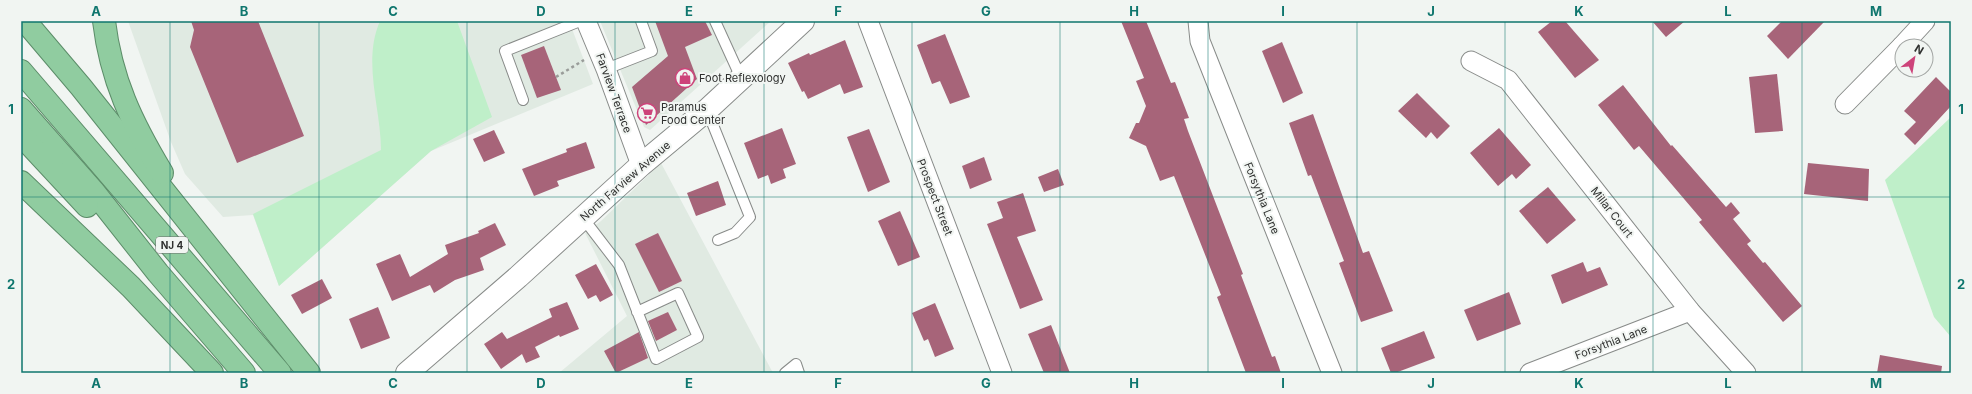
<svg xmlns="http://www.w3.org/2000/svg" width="1972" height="394" font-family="Inter,sans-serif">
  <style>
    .built { fill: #e0eae2 }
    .green { fill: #bfefc9 }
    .building { fill: #a76479 }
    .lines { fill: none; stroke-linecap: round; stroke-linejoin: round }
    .service-casing { stroke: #888b89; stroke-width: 12 }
    .minor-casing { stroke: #888b89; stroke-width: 21 }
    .tertiary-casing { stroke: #888b89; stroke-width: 24 }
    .trunk-casing { stroke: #5c8d69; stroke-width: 24 }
    .path { stroke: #999c99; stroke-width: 2.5; stroke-dasharray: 3 3; stroke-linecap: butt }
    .service { stroke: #fff; stroke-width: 10 }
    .minor { stroke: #fff; stroke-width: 19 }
    .tertiary { stroke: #fff; stroke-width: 22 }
    .trunk { stroke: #90cca0; stroke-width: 22 }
    .grid { fill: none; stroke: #0f766e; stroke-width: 1; stroke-opacity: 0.55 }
    .labels { text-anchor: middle; stroke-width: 4; stroke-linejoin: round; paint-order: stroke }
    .shield { fill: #f1f5f2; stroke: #696b6a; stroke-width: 1 }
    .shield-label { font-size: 10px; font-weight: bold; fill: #2f302f }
    .poi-label { font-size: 11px; fill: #2f302f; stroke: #f1f5f2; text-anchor: start }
    .street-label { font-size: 11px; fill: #2f302f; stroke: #f1f5f2 }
    .neatline { fill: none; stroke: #0f766e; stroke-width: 1.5 }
    .grid-label { font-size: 13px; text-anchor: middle; font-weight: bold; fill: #0f766e }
  </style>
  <rect width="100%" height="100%" fill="#f1f5f2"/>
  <!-- built -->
  <g class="built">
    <path d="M128,21H569L593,84L431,151L279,286L253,215L223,217L185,174L171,142Z"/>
    <path d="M600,21H771L650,130L644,127Z"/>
    <path d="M661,163L773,373H559L627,316L585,233L601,221Z"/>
  </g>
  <!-- green -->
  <g class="green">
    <path d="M380,21H457L492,117L431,151L279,286L253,214L381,150C381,108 362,62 380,21Z"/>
    <path d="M1951,117V337L1934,317L1885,180Z"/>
  </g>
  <!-- building -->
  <g class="building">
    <path d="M191,21H258L304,136L237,163L190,47L194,30Z"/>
    <path d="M655,21H705L712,35L685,47L697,79L646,125L632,87L668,56Z"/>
    <path d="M1121,21H1146L1171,83L1175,82L1189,118L1184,119L1188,131L1243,274L1241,275L1272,357L1275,356L1281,373H1246L1217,297L1221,295L1174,176L1160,181L1146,146L1129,138L1136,123H1139L1146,106L1136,81L1144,78Z"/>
    <path d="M1552,21H1565L1599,60L1575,78L1538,32Z"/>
    <path d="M1652,21H1685L1666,37Z"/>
    <path d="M1782,21H1825L1788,59L1767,36Z"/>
    <path d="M945,34L970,97L950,104L940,81L932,84L917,45Z"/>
    <path d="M845,40L863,87L844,94L840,84L808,99L804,91L802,92L788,63L809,53L810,55Z"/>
    <path d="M1282,42L1303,93L1283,103L1262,51Z"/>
    <path d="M544,46L561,90L537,98L521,55Z"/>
    <path d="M1777,74L1783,131L1755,133L1749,77Z"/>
    <path d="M1936,77L1951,92V106L1915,145L1904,134L1916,122L1904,111Z"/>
    <path d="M1623,85L1671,146L1672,145L1726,207L1731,202L1740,213L1733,219L1751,241L1747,244L1763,263L1765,262L1802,306L1783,322L1699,222L1702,220L1639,146L1634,150L1598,105Z"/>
    <path d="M1417,93L1450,126L1437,139L1431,132L1426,138L1398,111Z"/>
    <path d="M1313,114L1363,253L1369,251L1393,311L1361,322L1339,263L1344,261L1311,175L1308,176L1289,123Z"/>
    <path d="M782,128L796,164L783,169L786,178L771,184L768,175L758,179L744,143Z"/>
    <path d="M1499,128L1531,165L1516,179L1512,174L1498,186L1470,153Z"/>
    <path d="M869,129L890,182L868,192L847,137Z"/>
    <path d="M494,130L505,153L484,162L473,139Z"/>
    <path d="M586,142L595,168L557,181L559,186L534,196L522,169L567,152L566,149Z"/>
    <path d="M984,157L992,180L970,189L962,166Z"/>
    <path d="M1808,163L1869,169L1868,201L1804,194Z"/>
    <path d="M1058,169L1064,185L1044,192L1038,177Z"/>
    <path d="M718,181L726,205L696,216L687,193Z"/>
    <path d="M1548,187L1576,220L1547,244L1519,211Z"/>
    <path d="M1023,193L1036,231L1017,237L1043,300L1020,309L987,224L1003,218L997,202Z"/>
    <path d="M900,211L920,257L898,266L878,221Z"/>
    <path d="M495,223L506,245L480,258L484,270L455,280L434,293L430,285L392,301L376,264L400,254L410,277L448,254L445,245L479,233L478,231Z"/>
    <path d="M658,233L682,281L659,292L635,244Z"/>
    <path d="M1583,262L1587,272L1600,267L1608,285L1562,304L1551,275Z"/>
    <path d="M596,264L613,295L600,302L596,295L588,299L575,275Z"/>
    <path d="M322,279L332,298L302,314L291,295Z"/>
    <path d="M1509,292L1521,324L1477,341L1464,310Z"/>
    <path d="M567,302L579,329L560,337L559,335L535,347L540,357L526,363L522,354L501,369L484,344L502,332L507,339L552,317L549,309Z"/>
    <path d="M935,303L954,349L935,357L928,339L924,341L912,313Z"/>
    <path d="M378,307L390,338L361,349L349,319Z"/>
    <path d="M668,312L677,330L656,341L648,321Z"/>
    <path d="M1051,325L1070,373H1044L1028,334Z"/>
    <path d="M1424,331L1435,358L1395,373H1391L1381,348Z"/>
    <path d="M639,332L648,358L616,373L604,351Z"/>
    <path d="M1880,355L1942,366L1941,373H1877Z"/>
  </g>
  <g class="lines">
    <!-- service casing -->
    <g class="service-casing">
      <g id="service">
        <path d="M715,21L741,78"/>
        <path d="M606,69L652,51L641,21"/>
        <path d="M523,100L505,51L580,21"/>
        <path d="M707,110L750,217L735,233L718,240"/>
        <path d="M583,218L619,265L656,359L698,337L678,293L637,312"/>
        <path d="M785,373L796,364L799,373"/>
      </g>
    </g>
    <!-- minor casing -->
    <g class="minor-casing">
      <g id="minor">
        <path d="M586,21L606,69L641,165"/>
        <path d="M868,21L1002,373"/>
        <path d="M1198,21L1200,41L1332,373"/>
        <path d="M1902,46L1925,21"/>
        <path d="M1471,61L1508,80L1690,311L1746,373"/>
        <path d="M1845,104L1902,46"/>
        <path d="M1530,373L1690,311"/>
      </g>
    </g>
    <!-- tertiary casing -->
    <g class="tertiary-casing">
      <path id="tertiary" d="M407,373L518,277L641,165L707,110L803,21"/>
    </g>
    <!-- trunk casing -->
    <g class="trunk-casing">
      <g id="trunk">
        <path d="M25,21L81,87L309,373"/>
        <path d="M104,21C111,80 132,123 162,173"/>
        <path d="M21,71L280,373"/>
        <path d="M21,109L94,192L158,273L244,373"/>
        <path d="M21,135L87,206"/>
        <path d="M21,182L131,287L212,373"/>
      </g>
    </g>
    <!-- path -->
    <path class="path" d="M556,77L584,60"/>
    <!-- service -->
    <use href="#service" class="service"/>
    <!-- minor -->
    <use href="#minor" class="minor"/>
    <!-- tertiary -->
    <use href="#tertiary" class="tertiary"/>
    <!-- trunk -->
    <use href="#trunk" class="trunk"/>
  </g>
  <!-- grid -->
  <path class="grid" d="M170,21V373M319,21V373M467,21V373M615,21V373M764,21V373M912,21V373M1060,21V373M1208,21V373M1357,21V373M1505,21V373M1653,21V373M1802,21V373M21,197H1951"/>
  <!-- icons -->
  <defs>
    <g id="shop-ring" transform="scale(1)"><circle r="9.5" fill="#f1f5f2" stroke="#cd437a" stroke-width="1.5"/><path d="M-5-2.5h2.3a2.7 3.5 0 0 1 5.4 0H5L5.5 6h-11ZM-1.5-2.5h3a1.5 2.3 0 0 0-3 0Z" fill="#cd437a"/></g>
    <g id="supermarket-ring" transform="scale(1)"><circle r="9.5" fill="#f1f5f2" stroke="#cd437a" stroke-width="1.5"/><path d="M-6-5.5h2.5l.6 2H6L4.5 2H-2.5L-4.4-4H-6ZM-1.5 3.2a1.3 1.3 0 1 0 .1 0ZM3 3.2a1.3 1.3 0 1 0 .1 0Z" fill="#cd437a"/></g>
  </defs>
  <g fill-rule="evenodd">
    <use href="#shop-ring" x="685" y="78"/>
    <use href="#supermarket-ring" x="647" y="113"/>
  </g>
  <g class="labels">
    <!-- shield labels -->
    <rect class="shield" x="156" y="237" width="32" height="16" rx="3"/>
    <g class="shield-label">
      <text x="172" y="249">NJ 4</text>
    </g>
    <!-- poi labels -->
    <g class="poi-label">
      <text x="699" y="82">Foot Reflexology</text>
      <text x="661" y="111">Paramus<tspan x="661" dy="13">Food Center</tspan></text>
    </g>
    <!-- street labels -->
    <g class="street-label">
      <text transform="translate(614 93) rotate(70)" y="4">Farview Terrace</text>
      <text transform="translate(625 181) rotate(-41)" y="4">North Farview Avenue</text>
      <text transform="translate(935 197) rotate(69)" y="4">Prospect Street</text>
      <text transform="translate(1262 198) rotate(68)" y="4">Forsythia Lane</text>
      <text transform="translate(1612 212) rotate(52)" y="4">Millar Court</text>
      <text transform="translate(1611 342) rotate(-21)" y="4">Forsythia Lane</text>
    </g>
  </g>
  <!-- border -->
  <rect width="1972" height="394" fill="none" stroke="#f1f5f2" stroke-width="44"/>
  <!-- north arrow -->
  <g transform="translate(1914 58) rotate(31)"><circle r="19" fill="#f1f5f2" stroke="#a3a6a4"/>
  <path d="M0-3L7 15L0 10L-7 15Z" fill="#cd437a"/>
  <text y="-6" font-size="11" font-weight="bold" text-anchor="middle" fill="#2f302f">N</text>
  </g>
  <rect x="22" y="22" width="1928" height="350" class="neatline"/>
  <g class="grid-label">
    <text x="96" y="16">A</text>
    <text x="244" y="16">B</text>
    <text x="393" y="16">C</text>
    <text x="541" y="16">D</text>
    <text x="689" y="16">E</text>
    <text x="838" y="16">F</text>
    <text x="986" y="16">G</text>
    <text x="1134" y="16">H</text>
    <text x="1283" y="16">I</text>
    <text x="1431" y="16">J</text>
    <text x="1579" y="16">K</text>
    <text x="1728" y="16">L</text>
    <text x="1876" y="16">M</text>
    <text x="11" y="114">1</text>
    <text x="1961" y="114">1</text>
    <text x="11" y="289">2</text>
    <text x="1961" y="289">2</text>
    <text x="96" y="388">A</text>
    <text x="244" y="388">B</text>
    <text x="393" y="388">C</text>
    <text x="541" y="388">D</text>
    <text x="689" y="388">E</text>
    <text x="838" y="388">F</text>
    <text x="986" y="388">G</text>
    <text x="1134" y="388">H</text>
    <text x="1283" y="388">I</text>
    <text x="1431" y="388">J</text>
    <text x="1579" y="388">K</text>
    <text x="1728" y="388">L</text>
    <text x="1876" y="388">M</text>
  </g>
</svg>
